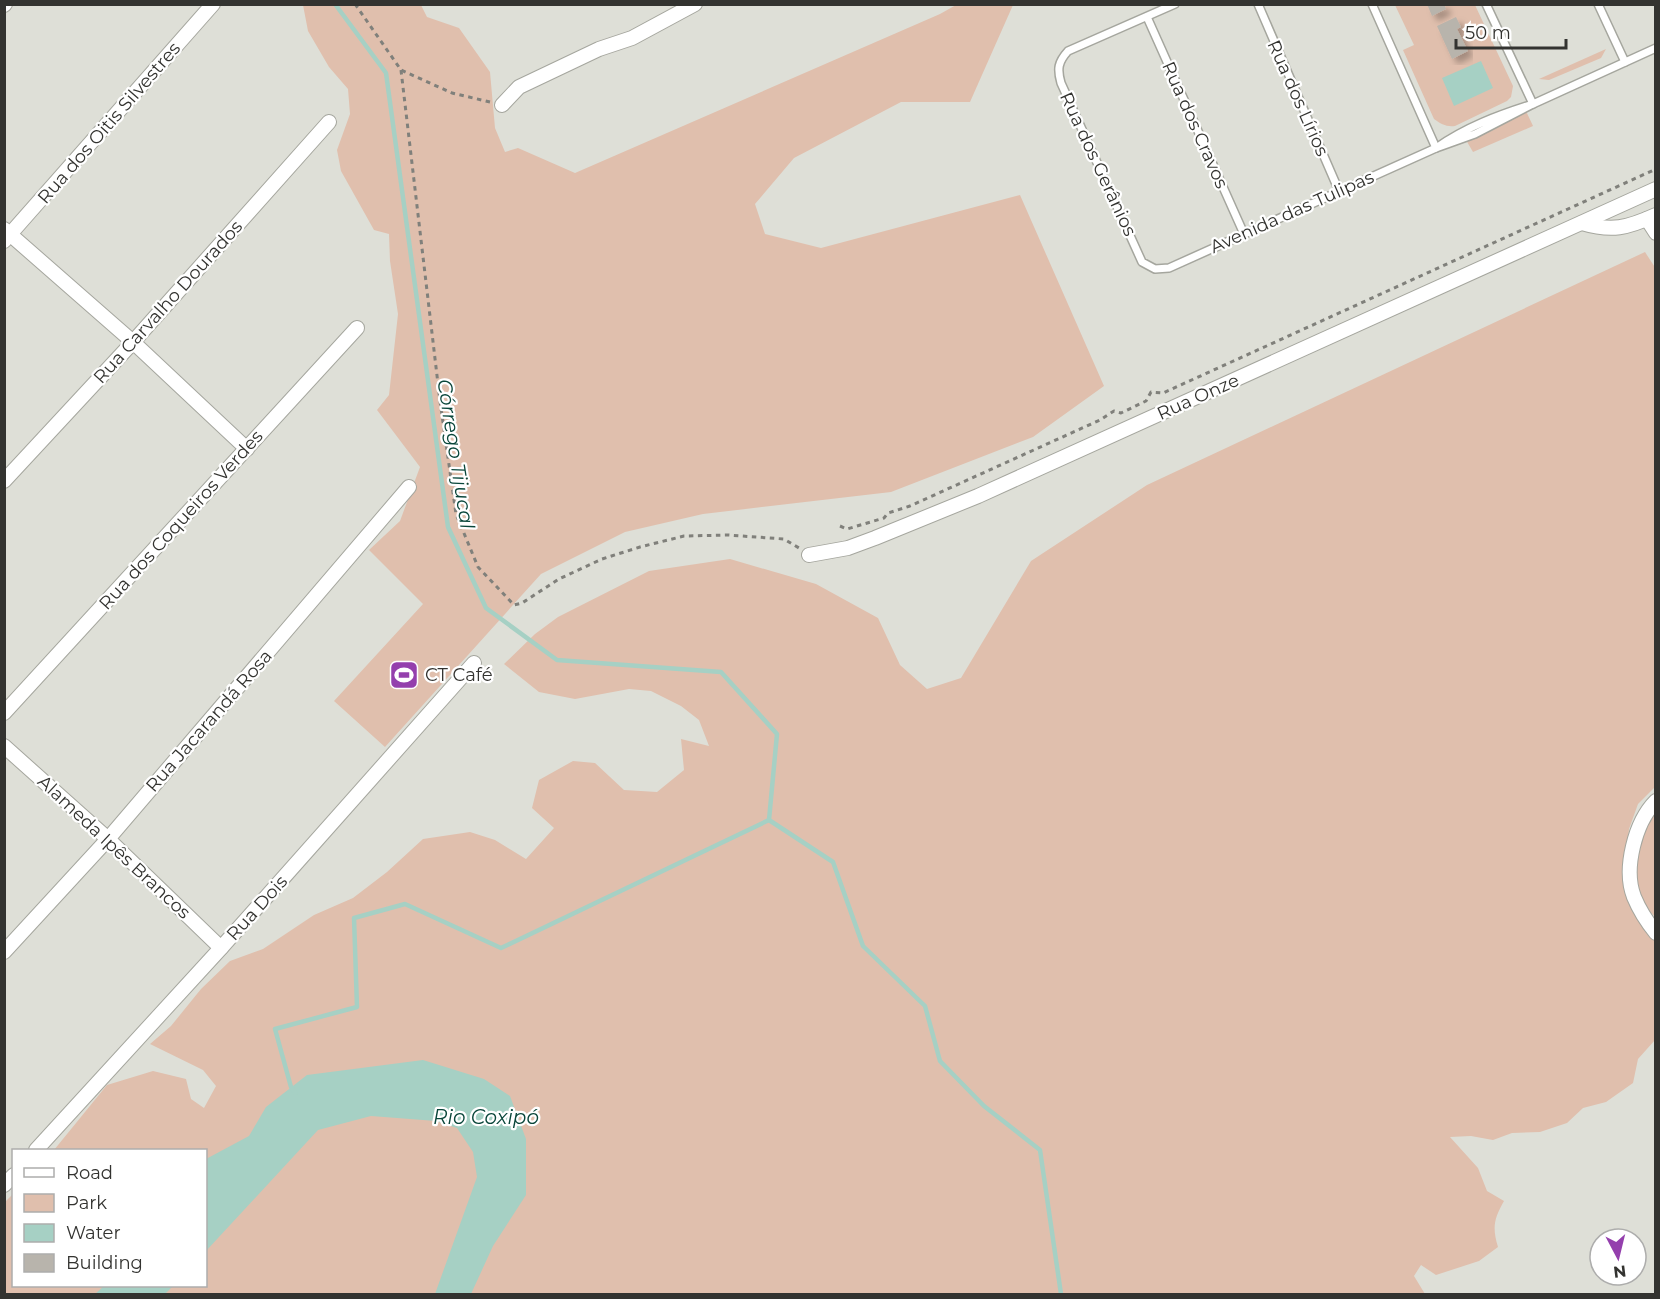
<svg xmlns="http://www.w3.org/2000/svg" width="1660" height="1299" font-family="Montserrat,sans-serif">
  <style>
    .green { fill: #e0bfad }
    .water { fill: #a6d0c4 }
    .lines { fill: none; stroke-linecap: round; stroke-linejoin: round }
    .stream { stroke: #a6d0c4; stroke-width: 4.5 }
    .building { fill: #b8b4ac; filter: url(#shadow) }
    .lane-casing { stroke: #a5a69e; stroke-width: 10 }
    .street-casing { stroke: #a5a69e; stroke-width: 16 }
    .path { stroke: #80807b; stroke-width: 3; stroke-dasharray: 4.5 4.5; stroke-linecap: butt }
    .lane { stroke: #fff; stroke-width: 7 }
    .street { stroke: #fff; stroke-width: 14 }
    .labels { text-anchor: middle; stroke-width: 4.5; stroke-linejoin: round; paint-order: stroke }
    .street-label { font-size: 18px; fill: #333330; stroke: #fff }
    .poi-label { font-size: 18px; fill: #333330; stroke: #fff; text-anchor: start }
    .water-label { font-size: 20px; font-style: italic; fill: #09463a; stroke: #fff }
  </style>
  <defs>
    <filter id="shadow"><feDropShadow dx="5.5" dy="5.5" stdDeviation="3" flood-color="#0004"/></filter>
  </defs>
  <rect width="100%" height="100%" fill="#dedfd7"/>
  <!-- green -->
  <g class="green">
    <path d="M303,5H421L427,17L459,28L490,72L495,128L505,152L518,148L575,173L940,14L956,5H1013L970,102H901L794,158L755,204L765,234L821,248L1020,195L1104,386L1033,437L891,492L703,514L625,532L541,574L385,747L334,701L423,604L369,550L400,521L420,467L377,410L389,395L398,314L390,261L389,234L374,230L341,171L337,150L350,114L348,89L329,67L308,31Z"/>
    <path d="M1395,5H1475L1513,86L1511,97L1507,101L1455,126C1446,127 1441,124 1434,119L1403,50L1414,45Z"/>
    <path d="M1606,49L1601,58L1549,80L1539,79Z"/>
    <path d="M1526,111L1533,126L1473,152L1466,140Z"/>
    <path d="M1645,252L1656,269V786L1638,804L1629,829L1625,867L1650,934L1655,941V1040L1638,1059L1633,1083L1606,1102L1583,1108L1567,1123L1540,1132L1512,1133L1493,1140L1471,1136L1450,1137L1478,1168L1487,1191L1504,1201C1494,1219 1492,1227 1498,1247L1479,1261L1436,1275L1421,1265L1414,1276L1425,1294H5V1202L13,1194L14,1286H206V1150H54L107,1085L153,1071L186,1079L191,1099L204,1108L216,1086L203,1070L150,1044L171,1026L201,989L230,961L263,949L314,915L353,898L387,872L423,839L470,832L495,840L526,859L554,828L532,808L539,780L573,761L595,763L624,790L657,792L684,770L681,739L709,746L699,720L681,706L651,691L629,689L575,699L539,692L504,664L535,634L558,617L649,571L730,559L816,584L878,618L900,665L927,689L961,678L1031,561L1147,485Z"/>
    <path d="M1655,812V917C1652,913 1646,908 1643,903C1629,876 1637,835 1655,812Z"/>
  </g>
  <!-- water -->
  <g class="water">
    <path d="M1481,61L1493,88L1454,106L1442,78Z"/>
    <path d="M423,1060L484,1079L510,1096L526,1139V1195L493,1246L471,1294H435L477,1177L473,1152L457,1128L436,1121L371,1116L318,1130L206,1251V1159L249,1136L266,1107L307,1075Z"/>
    <path d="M104,1286H173L165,1294H95Z"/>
  </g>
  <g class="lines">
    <!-- stream -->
    <g class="stream">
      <path d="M335,4L386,73L448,527L486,608L557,660L721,672L777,734L769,820L833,862L863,946L925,1006L940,1061L984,1106L1040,1150L1061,1294"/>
      <path d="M295,1093L291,1087L275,1029L357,1007L354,918L405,904L501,948L769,820"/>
    </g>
  </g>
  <!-- building -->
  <g class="building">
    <path d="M1427,4H1444L1446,9L1432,16Z"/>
    <path d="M1456,17L1461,27L1457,29L1468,51L1452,59L1437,26Z"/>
  </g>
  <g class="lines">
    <!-- lane casing -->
    <g class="lane-casing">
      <g id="lane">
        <path d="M1175,4L1068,51C1058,62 1057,69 1061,83L1142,262L1155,269L1169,268L1436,148L1372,4"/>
        <path d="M1258,4L1339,191"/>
        <path d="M1486,4L1533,104"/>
        <path d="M1598,4L1625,62"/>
        <path d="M1147,17L1244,234"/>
        <path d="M1533,104C1498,115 1466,127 1436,148L1475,134L1533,104L1656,48"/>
      </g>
    </g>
    <!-- street casing -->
    <g class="street-casing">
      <g id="street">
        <path d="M4,5L5,4"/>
        <path d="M502,105L519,87L599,49L632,38L695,4"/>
        <path d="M1647,219L1656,233"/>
        <path d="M1582,223C1612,232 1627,228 1656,215"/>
        <path d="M4,229L133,342L247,449"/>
        <path d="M4,241L213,4"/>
        <path d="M4,481L133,342L329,122"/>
        <path d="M809,555L848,548L875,538L978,496L1656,189"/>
        <path d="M4,713L357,328"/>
        <path d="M4,746L108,839L221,948"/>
        <path d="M1656,801C1635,822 1623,869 1634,897C1639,909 1647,922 1656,933"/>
        <path d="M4,952L108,839L409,487"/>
        <path d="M36,1150L221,948L474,663"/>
        <path d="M4,1185L14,1175"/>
      </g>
    </g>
    <!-- path -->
    <g class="path">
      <path d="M355,4L401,70L452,93L490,102"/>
      <path d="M401,70L440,401L456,514L478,567L514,605L522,603L559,579L602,559L640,547L684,536L728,535L784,539L799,548"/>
      <path d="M840,526L847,529L884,518L888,513L910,506L1100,420L1114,411L1121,413L1146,401L1151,392L1163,393L1656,169"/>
    </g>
    <!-- lane -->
    <use href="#lane" class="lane"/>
    <!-- street -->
    <use href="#street" class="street"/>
  </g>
  <!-- icons -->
  <defs>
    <g id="stadium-square" transform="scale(1.5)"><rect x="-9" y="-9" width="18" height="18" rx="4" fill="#943fad" stroke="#fff"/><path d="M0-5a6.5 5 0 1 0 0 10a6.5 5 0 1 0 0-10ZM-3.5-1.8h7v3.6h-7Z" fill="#fff"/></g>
  </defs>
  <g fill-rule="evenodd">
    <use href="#stadium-square" x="404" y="675"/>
  </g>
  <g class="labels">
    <!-- street labels -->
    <g class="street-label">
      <text transform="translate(1298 98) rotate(66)" y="6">Rua dos Lírios</text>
      <text transform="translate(109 123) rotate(-49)" y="6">Rua dos Oitis Silvestres</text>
      <text transform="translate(1195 125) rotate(66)" y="6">Rua dos Cravos</text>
      <text transform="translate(1098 164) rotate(65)" y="6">Rua dos Gerânios</text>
      <text transform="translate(1292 212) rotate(-24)" y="6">Avenida das Tulipas</text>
      <text transform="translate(168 302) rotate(-48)" y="6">Rua Carvalho Dourados</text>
      <text transform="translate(1198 397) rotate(-24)" y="6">Rua Onze</text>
      <text transform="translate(181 520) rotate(-48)" y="6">Rua dos Coqueiros Verdes</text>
      <text transform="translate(209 721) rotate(-49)" y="6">Rua Jacarandá Rosa</text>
      <text transform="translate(114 847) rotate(43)" y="6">Alameda Ipês Brancos</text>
      <text transform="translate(257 908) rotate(-48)" y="6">Rua Dois</text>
    </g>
    <!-- poi labels -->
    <g class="poi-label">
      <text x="425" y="681">CT Café</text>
    </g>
    <!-- water labels -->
    <g class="water-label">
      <text transform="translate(456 454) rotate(81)" y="7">Córrego Tijucal</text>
      <text x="486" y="1124">Rio Coxipó</text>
    </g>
  </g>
  <!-- border -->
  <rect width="1660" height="1299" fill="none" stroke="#333330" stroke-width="12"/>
  <!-- legend -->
  <rect x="12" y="1149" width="195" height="138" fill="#ffffff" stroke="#adadac" stroke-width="1.5"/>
  <rect x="24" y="1168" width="30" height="9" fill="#ffffff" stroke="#adadac" stroke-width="1.5"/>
  <text x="66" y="1179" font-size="18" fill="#333330">Road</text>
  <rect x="24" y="1194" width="30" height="18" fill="#e0bfad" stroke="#adadac" stroke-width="1.5"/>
  <text x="66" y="1209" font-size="18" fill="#333330">Park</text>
  <rect x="24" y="1224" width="30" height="18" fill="#a6d0c4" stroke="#adadac" stroke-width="1.5"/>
  <text x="66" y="1239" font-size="18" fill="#333330">Water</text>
  <rect x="24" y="1254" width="30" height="18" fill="#b8b4ac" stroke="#adadac" stroke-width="1.5"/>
  <text x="66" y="1269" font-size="18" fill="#333330">Building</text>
  <!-- north arrow -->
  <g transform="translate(1618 1257) rotate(173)"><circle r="28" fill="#ffffff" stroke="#adadac" stroke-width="1.5"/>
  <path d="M0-4.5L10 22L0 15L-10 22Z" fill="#943fad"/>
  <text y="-9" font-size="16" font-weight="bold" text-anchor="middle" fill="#333330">N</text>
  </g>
  <!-- scale -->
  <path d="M1456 39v9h110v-9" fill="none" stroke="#333330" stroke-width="3"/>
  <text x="1465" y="39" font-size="18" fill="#333330" stroke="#ffffff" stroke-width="4.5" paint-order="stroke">50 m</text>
</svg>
